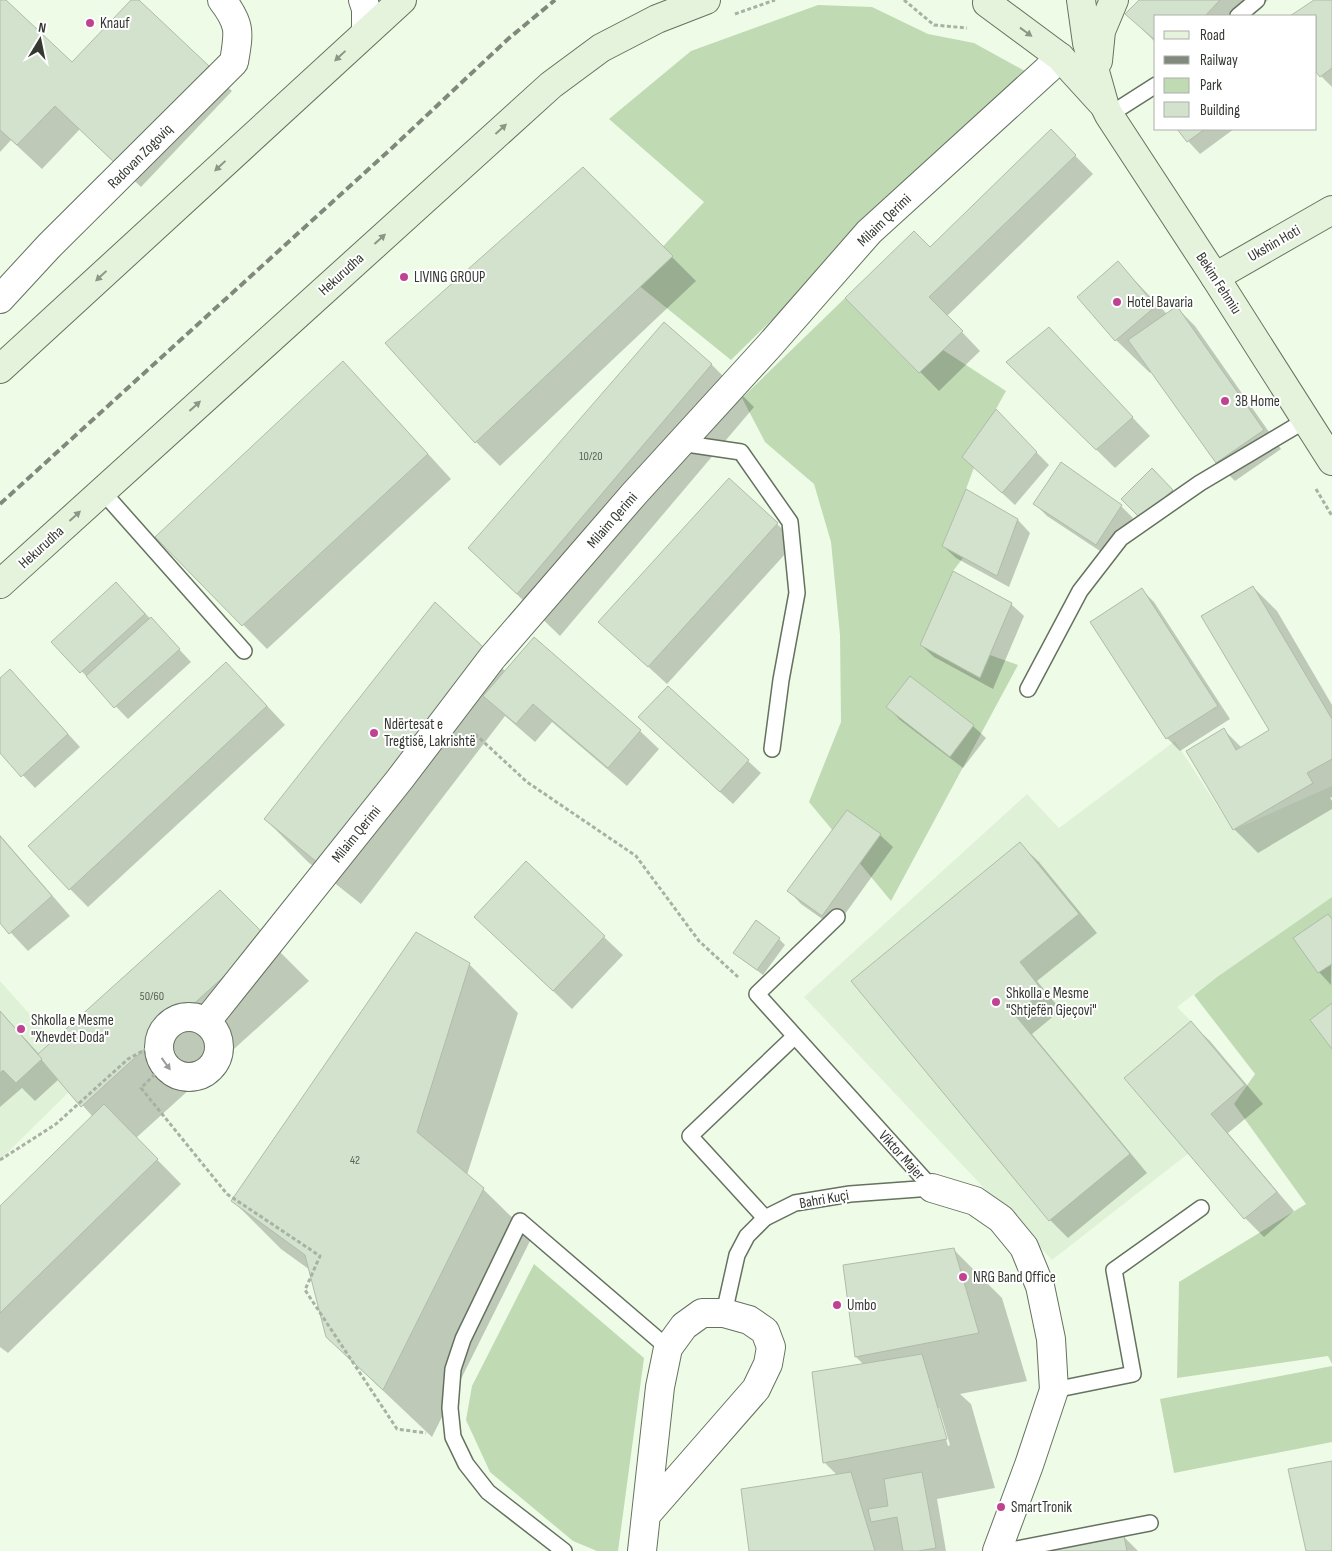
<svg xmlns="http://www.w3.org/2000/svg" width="1332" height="1551" font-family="'Sofia Sans Condensed',sans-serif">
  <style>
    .built { fill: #dff2d7 }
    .green { fill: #c0dab4 }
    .shadow { fill: #0003; fill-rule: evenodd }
    .building { fill: #d3e2cd; stroke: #afbca8 }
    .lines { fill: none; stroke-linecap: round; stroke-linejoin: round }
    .service-casing { stroke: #65725f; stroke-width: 18 }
    .minor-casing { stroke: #65725f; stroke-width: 30 }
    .secondary-casing { stroke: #65725f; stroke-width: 30 }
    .path { stroke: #a8b2a2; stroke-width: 3; stroke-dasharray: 4 2.5; stroke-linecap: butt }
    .service { stroke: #fff; stroke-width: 15 }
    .minor { stroke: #fff; stroke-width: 28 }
    .secondary { stroke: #e5f3dd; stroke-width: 28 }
    .rail { stroke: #80897c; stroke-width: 4; stroke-dasharray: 8 4; stroke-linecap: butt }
    .oneway { fill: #8c9686 }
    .oneway2 { fill: #999c98 }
    .poi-dot { fill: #c04392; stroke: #fff; stroke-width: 2 }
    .labels { text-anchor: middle; stroke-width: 4; stroke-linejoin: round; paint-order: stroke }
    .number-label { font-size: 12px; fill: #5b6257 }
    .poi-label { font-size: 15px; fill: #333830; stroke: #fff; text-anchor: start }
    .street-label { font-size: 15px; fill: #333830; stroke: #fff }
  </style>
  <rect width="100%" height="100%" fill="#eefce7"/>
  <!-- built -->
  <g class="built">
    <path d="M1175,741L1233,830L1332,786V897L1217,977L1177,1007L1191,1021L1124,1078L1189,1153L1052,1260L804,997L1027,794L1059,828Z"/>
    <path d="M0,981L85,1076L0,1160Z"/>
  </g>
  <!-- green -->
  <g class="green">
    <path d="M818,5L872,7L928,34L974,43L1025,71L731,360L632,280L704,202L609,119L691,51Z"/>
    <path d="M845,298L919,373L943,350L1006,391L996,409L966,489L942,546L963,558L953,571L920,645L980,677L990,655L1018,665L891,901L809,802L841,722L840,635L831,542L814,484L765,442L742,398Z"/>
    <path d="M1332,897V1364L1328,1356L1177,1378L1179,1282L1306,1204L1234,1104L1255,1074L1194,995L1217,977Z"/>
    <path d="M534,1264L644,1358L618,1551H597L573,1541L490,1472L466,1420L472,1386Z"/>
    <path d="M1332,1366V1442L1174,1473L1160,1399Z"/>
  </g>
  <!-- shadow -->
  <g class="shadow">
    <path d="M0,0H4L72,64L133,0H137L232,91L141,187L80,129L42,169L11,140L0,152Z"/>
    <path d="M1140,0H1268L1252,16H1156V43L1127,14Z"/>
    <path d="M1316,0H1332V87L1316,71V16H1292Z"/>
    <path d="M1179,129H1234L1200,154L1188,141Z"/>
    <path d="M1051,131L1093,174L947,316L980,351L939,391L847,298L930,248Z"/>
    <path d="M583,168L696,281L500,466L476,442L386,343Z"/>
    <path d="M1118,263L1167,314L1176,307L1195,326L1281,449L1235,481L1217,463L1152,371L1150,373L1116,340L1079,297Z"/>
    <path d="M665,324L712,365L754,407L560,636L469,548Z"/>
    <path d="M1067,348L1150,436L1115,468L1008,362Z"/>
    <path d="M343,363L367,387L451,479L267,649L157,537Z"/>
    <path d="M996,411L1049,465L1015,505L976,469Z"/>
    <path d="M1152,469L1178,497L1148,524Z"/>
    <path d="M967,491L1018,520L1030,533L1009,587L956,558L943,546Z"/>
    <path d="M1035,504L1121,506L1133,518L1109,557L1047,516Z"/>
    <path d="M777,524L796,542L667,684L619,640Z"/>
    <path d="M1253,587L1277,611L1332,705V797L1330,798L1332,801V809L1258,853L1234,829L1224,730L1242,748L1271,731Z"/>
    <path d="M1142,590L1154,602L1230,719L1180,751L1167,738Z"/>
    <path d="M129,596L191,662L128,719L53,642Z"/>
    <path d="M1011,604L1024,616L993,689L934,657L921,645Z"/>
    <path d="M534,639L640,731L659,749L627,786L552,722L535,742L505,716L361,904L308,862L265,819L482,648L506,672Z"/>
    <path d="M0,680L22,683L80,747L35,788L0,751Z"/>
    <path d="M245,682L285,725L88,907L70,889Z"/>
    <path d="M668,687L761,773L733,804L652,730Z"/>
    <path d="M888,707L973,726L986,738L963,768L900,720Z"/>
    <path d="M847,811L880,835L893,847L835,928L801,904L789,891Z"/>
    <path d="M0,835L70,916L28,951L0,921Z"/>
    <path d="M1020,844L1039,862L1097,933L1037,981L1061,1010L1032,1034L1147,1173L1068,1238L1050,1220L853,981Z"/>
    <path d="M526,863L623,955L572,1009L494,935Z"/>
    <path d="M220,892L309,981L136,1138L181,1184L8,1353L0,1347V1208L93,1117L59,1079L35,1101L22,1088L0,1107V1011L40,1055Z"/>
    <path d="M1328,915L1332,919L1331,985L1319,972Z"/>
    <path d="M779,939L785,945L763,975L734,953Z"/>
    <path d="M469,964L518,1013L467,1175L483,1189L532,1237L432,1437L377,1385L327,1336L310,1270L281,1249L233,1201Z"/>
    <path d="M1191,1023L1210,1041L1263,1104L1228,1133L1294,1211L1264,1237L1245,1218L1126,1078Z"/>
    <path d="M953,1249L1002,1298L1027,1381L960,1394L971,1404L995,1488L937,1499L946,1551H750L837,1475L825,1463L864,1365L856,1357ZM937,1408H939L950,1445L948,1446Z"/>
    <path d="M1124,1537L1138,1551H1038Z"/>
  </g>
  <!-- building -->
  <g class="building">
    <path d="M0,0H6L72,62L131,0H139L209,66L116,164L55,106L17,145L0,130Z"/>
    <path d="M1139,0H1220L1205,16H1156V41L1125,14Z"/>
    <path d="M1314,0H1332V68L1320,77L1316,72V16H1290Z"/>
    <path d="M1051,129L1076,155L929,297L963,331L919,373L845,298L914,231L930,247Z"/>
    <path d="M1177,129H1205L1187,142Z"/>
    <path d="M583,167L673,256L475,443L385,343Z"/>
    <path d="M1118,261L1156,306L1115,341L1077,297Z"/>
    <path d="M1177,306L1264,430L1216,463L1128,340Z"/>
    <path d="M664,322L712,364L517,594L468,548Z"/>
    <path d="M1049,327L1133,417L1096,450L1006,362Z"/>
    <path d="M343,361L428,454L242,626L155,537Z"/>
    <path d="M996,409L1037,452L1002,493L962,457Z"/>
    <path d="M1061,462L1122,505L1096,545L1033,504Z"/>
    <path d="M1152,468L1173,490L1141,519L1121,499Z"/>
    <path d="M729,478L778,523L648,667L598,622Z"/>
    <path d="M966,489L1018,519L997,576L942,546Z"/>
    <path d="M953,571L1012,603L980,678L920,645Z"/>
    <path d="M116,582L145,614L80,673L51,642Z"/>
    <path d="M1253,586L1332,719V759L1307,773L1313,783L1233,830L1186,751L1224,728L1236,750L1269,730L1201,616Z"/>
    <path d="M1142,588L1218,706L1166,739L1090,622Z"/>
    <path d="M435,602L483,647L318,863L264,819Z"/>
    <path d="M151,617L180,649L114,708L86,676Z"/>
    <path d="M534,637L641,730L608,768L533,704L516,724L483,696Z"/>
    <path d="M226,662L267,706L69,890L28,846Z"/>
    <path d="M10,669L68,734L21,777L0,753V678Z"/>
    <path d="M910,676L974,725L950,757L886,707Z"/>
    <path d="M668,686L749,760L720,792L638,717Z"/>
    <path d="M847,810L881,834L822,916L787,891Z"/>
    <path d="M0,836L52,896L9,934L0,923Z"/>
    <path d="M1020,842L1079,914L1020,962L1043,991L1015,1015L1130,1154L1049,1221L851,981Z"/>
    <path d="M526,861L605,936L553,991L474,917Z"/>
    <path d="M220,890L267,937L81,1107L37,1055Z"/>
    <path d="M1328,914L1332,919V964L1318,973L1293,938Z"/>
    <path d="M756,920L780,938L757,970L733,953Z"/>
    <path d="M416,932L470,963L417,1132L484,1188L383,1390L326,1337L305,1255L231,1201Z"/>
    <path d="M1332,1003V1049L1310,1020Z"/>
    <path d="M0,1011L42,1059L16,1083L3,1070L0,1073Z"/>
    <path d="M1191,1021L1245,1085L1211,1114L1277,1192L1244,1219L1124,1078Z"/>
    <path d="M104,1104L158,1159L0,1313V1206Z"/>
    <path d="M954,1248L979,1333L855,1357L843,1265Z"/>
    <path d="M922,1354L947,1439L823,1463L812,1372Z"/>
    <path d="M1332,1461V1551H1306L1288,1469Z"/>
    <path d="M851,1472L875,1551H749L741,1489Z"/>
    <path d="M922,1472L936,1548L918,1551H903L897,1517L871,1522L868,1509L888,1506L884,1479Z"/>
    <path d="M1124,1536L1127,1551H1037L1076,1537Z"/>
  </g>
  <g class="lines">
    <!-- service casing -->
    <g class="service-casing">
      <g id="service">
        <path d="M1238,16L1257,0"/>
        <path d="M1109,115L1156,85"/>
        <path d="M680,443L741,452L790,522L797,593L781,680L772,749"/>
        <path d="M102,491L244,651"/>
        <path d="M1028,689L1080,591L1121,538L1200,483L1306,420"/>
        <path d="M837,917L757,994L932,1188"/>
        <path d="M765,1218L690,1136L794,1037"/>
        <path d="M724,1313L737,1255L747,1236L765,1218L795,1203L850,1194L932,1188"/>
        <path d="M1054,1390L1133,1374L1114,1270L1201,1208"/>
        <path d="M564,1551L488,1492L466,1464L453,1437L450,1408L453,1369L463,1339L520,1221L668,1348"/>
        <path d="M1006,1551L1150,1523"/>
      </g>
    </g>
    <!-- minor casing -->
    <g class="minor-casing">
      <g id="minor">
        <path d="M363,0L366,9V32"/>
        <path d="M0,299L49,246L234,62C239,32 241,25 222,0"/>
        <circle cx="189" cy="1047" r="30"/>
        <path d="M206,1022L400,779L492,658L634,494L770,345L869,232L1047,70L1060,57"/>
        <path d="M932,1188L975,1201L1001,1219L1024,1247L1040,1286L1051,1339L1054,1390L1029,1465L997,1551"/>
        <path d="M642,1551L660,1387L668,1348L684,1326L702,1313H724L749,1320L765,1331L771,1347L768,1364L756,1389L646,1515"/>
      </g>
    </g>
    <!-- secondary casing -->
    <g class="secondary-casing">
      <g id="secondary">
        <path d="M1081,0L1087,43L1105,107L1109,115L1215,277L1332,461"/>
        <path d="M987,3L1060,57L1101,102"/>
        <path d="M1098,61L1101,31L1114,0"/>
        <path d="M1215,277L1332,210"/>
        <path d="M0,369L402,0"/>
        <path d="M0,584L551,85L601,48L657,19L706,0"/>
      </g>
    </g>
    <!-- path -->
    <g class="path">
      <path d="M904,0L934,25L967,28"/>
      <path d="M735,14L775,0"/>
      <path d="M1316,489L1332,516"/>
      <path d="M475,734L527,782L636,856L699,941L738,977"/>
      <path d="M164,1065L141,1088L227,1194L320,1256L305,1290L397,1429L426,1433"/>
      <path d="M0,1160L56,1124L128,1059L159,1042"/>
    </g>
    <!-- service -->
    <use href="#service" class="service"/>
    <!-- minor -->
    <use href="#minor" class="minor"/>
    <!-- secondary -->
    <use href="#secondary" class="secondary"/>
    <!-- rail -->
    <path class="rail" d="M0,504L393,147L508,39L555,0"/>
  </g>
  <!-- one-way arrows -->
  <defs><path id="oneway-solid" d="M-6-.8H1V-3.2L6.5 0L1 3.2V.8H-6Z" transform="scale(1.25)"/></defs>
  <g class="oneway">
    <use href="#oneway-solid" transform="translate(1026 32) rotate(36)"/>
    <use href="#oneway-solid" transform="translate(340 56) rotate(137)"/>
    <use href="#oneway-solid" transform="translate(501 129) rotate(-42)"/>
    <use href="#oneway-solid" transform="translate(220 166) rotate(137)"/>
    <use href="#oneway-solid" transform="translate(380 239) rotate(-42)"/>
    <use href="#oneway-solid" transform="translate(101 276) rotate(137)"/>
    <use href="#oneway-solid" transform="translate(195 406) rotate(-42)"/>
    <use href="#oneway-solid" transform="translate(75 516) rotate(-42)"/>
  </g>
  <use class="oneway2" href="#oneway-solid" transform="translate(166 1064) rotate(54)"/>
  <!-- markers -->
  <g class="poi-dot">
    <circle cx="90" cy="23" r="5"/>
    <circle cx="404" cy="277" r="5"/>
    <circle cx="1117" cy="302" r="5"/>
    <circle cx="1225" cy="401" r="5"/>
    <circle cx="374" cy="733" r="5"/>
    <circle cx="996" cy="1002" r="5"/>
    <circle cx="21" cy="1029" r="5"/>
    <circle cx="963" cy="1277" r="5"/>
    <circle cx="837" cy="1305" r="5"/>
    <circle cx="1001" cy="1507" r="5"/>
  </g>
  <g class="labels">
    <!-- number labels -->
    <g class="number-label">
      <text x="591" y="460">10/20</text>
      <text x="152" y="1000">50/60</text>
      <text x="355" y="1164">42</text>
    </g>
    <!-- poi labels -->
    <g class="poi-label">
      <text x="100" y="28">Knauf</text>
      <text x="414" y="282">LIVING GROUP</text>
      <text x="1127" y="307">Hotel Bavaria</text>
      <text x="1235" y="406">3B Home</text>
      <text x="384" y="729">Ndërtesat e<tspan x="384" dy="17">Tregtisë, Lakrishtë</tspan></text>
      <text x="1006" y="998">Shkolla e Mesme<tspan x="1006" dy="17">"Shtjefën Gjeçovi"</tspan></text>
      <text x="31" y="1025">Shkolla e Mesme<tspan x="31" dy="17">"Xhevdet Doda"</tspan></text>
      <text x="973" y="1282">NRG Band Office</text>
      <text x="847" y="1310">Umbo</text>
      <text x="1011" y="1512">SmartTronik</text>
    </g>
    <!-- street labels -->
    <g class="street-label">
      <text transform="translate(140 156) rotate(-45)" y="5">Radovan Zogoviq</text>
      <text transform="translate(884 220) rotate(-44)" y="5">Milaim Qerimi</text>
      <text transform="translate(1274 243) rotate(-30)" y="5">Ukshin Hoti</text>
      <text transform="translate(341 274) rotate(-42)" y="5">Hekurudha</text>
      <text transform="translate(1219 283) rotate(57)" y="5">Bekim Fehmiu</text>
      <text transform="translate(612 520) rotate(-49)" y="5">Milaim Qerimi</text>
      <text transform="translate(41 547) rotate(-42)" y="5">Hekurudha</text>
      <text transform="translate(356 834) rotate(-51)" y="5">Milaim Qerimi</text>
      <text transform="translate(902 1155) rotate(48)" y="5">Viktor Majer</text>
      <text transform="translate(824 1199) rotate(-10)" y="5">Bahri Kuçi</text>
    </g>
  </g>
  <!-- legend -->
  <rect x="1154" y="15" width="162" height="115" fill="#ffffff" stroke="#adafac"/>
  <rect x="1164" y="31" width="25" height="8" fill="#e5f3dd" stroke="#adafac"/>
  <text x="1200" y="40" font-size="15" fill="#333830">Road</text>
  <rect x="1164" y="56" width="25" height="8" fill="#80897c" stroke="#adafac"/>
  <text x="1200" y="65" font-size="15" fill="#333830">Railway</text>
  <rect x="1164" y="78" width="25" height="15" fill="#c0dab4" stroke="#adafac"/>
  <text x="1200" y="90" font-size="15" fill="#333830">Park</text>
  <rect x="1164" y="102" width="25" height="15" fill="#d3e2cd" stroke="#adafac"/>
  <text x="1200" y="115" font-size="15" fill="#333830">Building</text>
  <!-- north arrow -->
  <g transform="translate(40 40) rotate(10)" stroke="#ffffff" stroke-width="4" paint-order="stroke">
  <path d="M0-4L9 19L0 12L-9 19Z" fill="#333830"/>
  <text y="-8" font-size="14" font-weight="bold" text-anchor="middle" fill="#333830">N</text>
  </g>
</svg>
